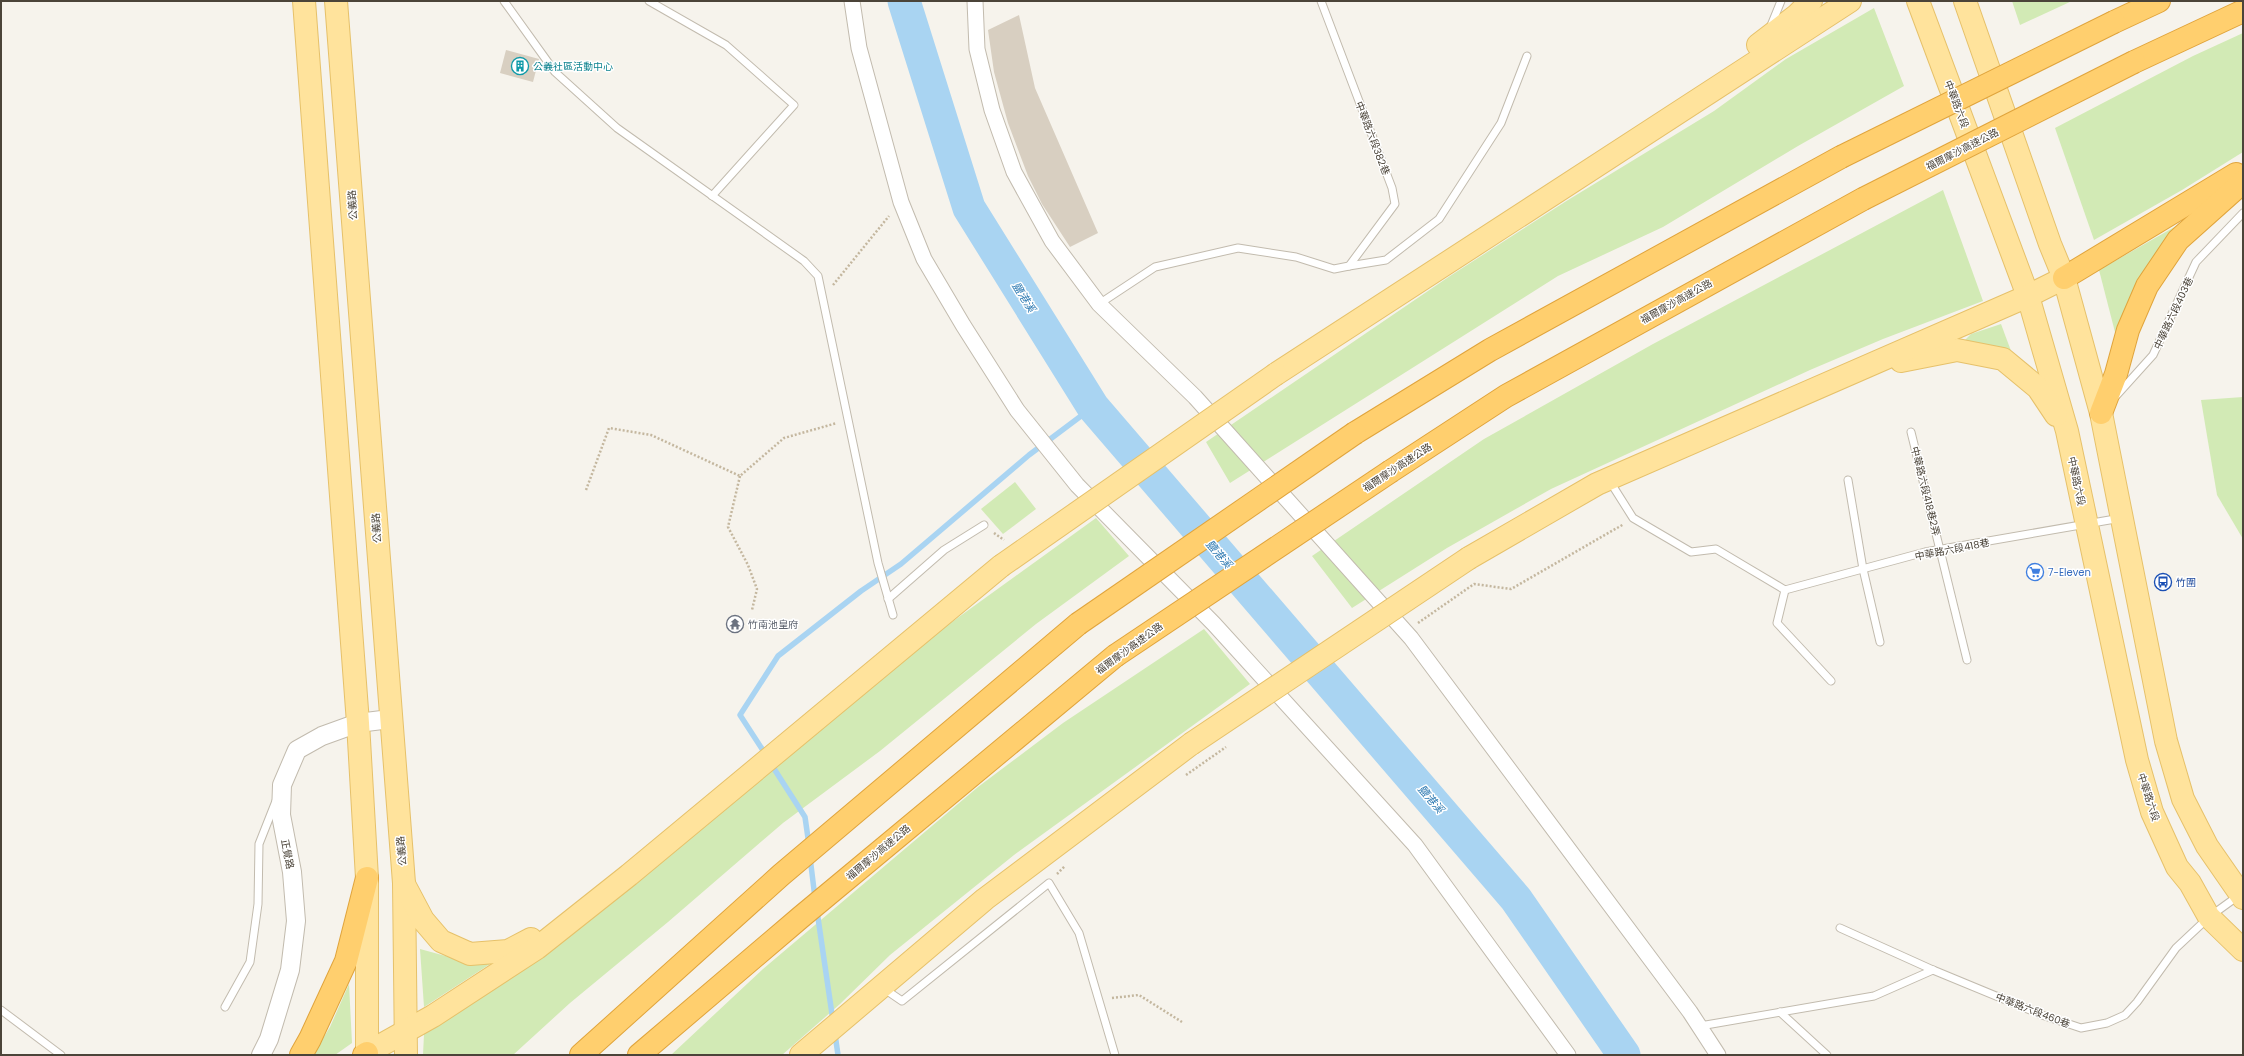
<svg xmlns="http://www.w3.org/2000/svg" width="2244" height="1056" font-family="Poppins,'Noto Sans TC',sans-serif">
  <style>
    .green { fill: #d2eab5 }
    .lines { fill: none; stroke-linecap: round; stroke-linejoin: round }
    .stream { stroke: #a9d4f2; stroke-width: 5.5 }
    .river { stroke: #a9d4f2; stroke-width: 33 }
    .building { fill: #d8cfc1 }
    .service-casing { stroke: #c2bbae; stroke-width: 9 }
    .minor-casing { stroke: #c2bbae; stroke-width: 17 }
    .tertiary-casing { stroke: #c2bbae; stroke-width: 20 }
    .primary-casing { stroke: #e6c16a; stroke-width: 24 }
    .motorway-casing { stroke: #e0a43c; stroke-width: 24 }
    .path { stroke: #c4b79f; stroke-width: 2.5; stroke-dasharray: 2 2; stroke-linecap: butt }
    .service { stroke: #fff; stroke-width: 7 }
    .minor { stroke: #fff; stroke-width: 15 }
    .tertiary { stroke: #fff; stroke-width: 18 }
    .primary { stroke: #ffe39c; stroke-width: 22 }
    .motorway { stroke: #ffcf6e; stroke-width: 22 }
    .primary-bridge-casing { stroke: #e6c16a; stroke-width: 24; stroke-linecap: butt }
    .motorway-bridge-casing { stroke: #e0a43c; stroke-width: 24; stroke-linecap: butt }
    .primary-bridge { stroke: #ffe39c; stroke-width: 22 }
    .motorway-bridge { stroke: #ffcf6e; stroke-width: 22 }
    .labels { text-anchor: middle; stroke-width: 3; stroke-linejoin: round; paint-order: stroke }
    .culture-label { font-size: 10px; fill: #0d838f; stroke: #fff; text-anchor: start }
    .street-label { font-size: 10px; fill: #4b4439; stroke: #fff }
    .shop-label { font-size: 10px; fill: #366cbe; stroke: #fff; text-anchor: start }
    .transit-label { font-size: 10px; fill: #164399; stroke: #fff; text-anchor: start }
    .worship-label { font-size: 10px; fill: #5b616d; stroke: #fff; text-anchor: start }
    .water-label { font-size: 11px; font-style: italic; fill: #2e7ab2; stroke: #fff }
  </style>
  <rect width="100%" height="100%" fill="#f6f3ec"/>
  <!-- green -->
  <g class="green">
    <path d="M2012,1H2072L2020,25Z"/>
    <path d="M1874,8L1904,86L1798,146L1663,227L1558,276L1230,483L1206,442L1450,276L1568,200L1714,111L1786,59Z"/>
    <path d="M2243,33V152L2182,190L2094,240L2055,128L2193,56Z"/>
    <path d="M1943,190L1983,301L1883,339L1810,370L1551,489L1447,548L1352,608L1312,556L1484,439L1653,344Z"/>
    <path d="M2192,217L2116,336L2099,270Z"/>
    <path d="M2001,324L2014,359L1962,343L1971,334Z"/>
    <path d="M2243,397V539L2217,495L2201,400Z"/>
    <path d="M1015,482L1036,509L1003,534L981,509Z"/>
    <path d="M1096,518L1129,556L1036,624L880,751L783,823L668,922L570,1003L513,1055H423L424,1034L531,962L945,627Z"/>
    <path d="M1204,629L1250,684L1014,855L890,955L840,1004L782,1055H671L763,969L978,787L1063,723Z"/>
    <path d="M420,949L453,958L490,964L424,1007Z"/>
    <path d="M349,984L352,1043L335,1055H313L330,1027Z"/>
  </g>
  <g class="lines">
    <!-- stream -->
    <g class="stream">
      <path d="M766,755L740,715L778,656L861,591L901,564L1029,455L1093,407"/>
      <path d="M771,764L805,817L809,845"/>
      <path d="M810,857L815,898"/>
      <path d="M817,911L833,1021"/>
      <path d="M835,1034L838,1055"/>
    </g>
    <!-- river -->
    <path class="river" d="M904,1L969,208L1093,407L1516,899L1624,1055"/>
  </g>
  <!-- building -->
  <g class="building">
    <path d="M1019,15L1035,88L1098,233L1070,247L1042,204L1028,176L1008,123L994,72L988,30Z"/>
    <path d="M506,50L539,59L533,82L500,73Z"/>
  </g>
  <g class="lines">
    <!-- service casing -->
    <g class="service-casing">
      <g id="service">
        <path d="M504,1L555,72L617,128L804,261L818,276L878,563L893,615"/>
        <path d="M649,1L726,45L794,105L712,196"/>
        <path d="M1770,28L1781,1"/>
        <path d="M1349,266L1386,260L1439,219L1501,123L1527,56"/>
        <path d="M1099,304L1155,267L1238,248L1296,257L1334,269L1349,266L1395,204L1392,188L1321,1"/>
        <path d="M2116,396L2153,355L2196,262L2243,213"/>
        <path d="M1911,432L1967,660"/>
        <path d="M1609,480L1633,518L1691,552L1716,549L1785,590"/>
        <path d="M1848,480L1863,569L1880,642"/>
        <path d="M1785,590L1925,552L2121,518"/>
        <path d="M1785,590L1777,623L1831,681"/>
        <path d="M888,599L944,550L984,525"/>
        <path d="M1840,928L1933,970L2042,1015L2081,1028L2107,1023L2125,1015L2137,1002L2176,948L2209,917L2238,896"/>
        <path d="M883,988L902,1001L1049,883L1079,933L1115,1055"/>
        <path d="M225,1007L250,962L258,904L259,844L276,801"/>
        <path d="M1,1010L61,1055"/>
        <path d="M1780,1012L1827,1055"/>
        <path d="M1700,1026L1874,996L1933,970"/>
      </g>
    </g>
    <!-- minor casing -->
    <g class="minor-casing">
      <g id="minor">
        <path d="M852,1L859,48L901,202L924,259L963,325L1017,410L1077,485L1214,624L1415,845L1568,1055"/>
        <path d="M975,1L977,49L992,110L1014,172L1052,241L1099,304L1195,397L1411,638L1690,1012L1718,1055"/>
      </g>
    </g>
    <!-- tertiary casing -->
    <g class="tertiary-casing">
      <path id="tertiary" d="M261,1055L269,1039L290,970L296,921L292,872L281,815L282,785L297,750L322,736L358,723L390,719"/>
    </g>
    <!-- primary casing -->
    <g class="primary-casing">
      <g id="primary">
        <path d="M304,1L358,723L367,878V1055"/>
        <path d="M336,1L404,883L406,1055"/>
        <path d="M1918,1L2028,296L2067,431L2137,760L2152,812L2177,867L2190,883L2209,917L2243,950"/>
        <path d="M1965,1L2050,244L2064,278L2101,413L2166,741L2183,799L2207,846L2243,898"/>
        <path d="M1758,45L1797,15L1811,1"/>
        <path d="M1901,361L1957,350L2003,359L2038,388L2056,415"/>
        <path d="M1276,374L1850,1"/>
        <path d="M1469,558L1597,484L2028,296L2064,278"/>
        <path d="M405,886L423,920L441,941L470,954L508,951L531,939"/>
        <path d="M367,1053L433,1016L537,948L629,875L1001,566"/>
        <path d="M801,1055L985,899L1191,744"/>
      </g>
    </g>
    <!-- motorway casing -->
    <g class="motorway-casing">
      <g id="motorway">
        <path d="M2114,22L2159,1"/>
        <path d="M2134,62L2243,11"/>
        <path d="M2064,278L2236,174"/>
        <path d="M2101,413L2116,374L2128,330L2147,286L2178,240L2243,182"/>
        <path d="M1355,433L1490,350L1841,157"/>
        <path d="M1391,471L1506,396L1863,199"/>
        <path d="M301,1055L310,1039L346,961L367,878"/>
        <path d="M364,1055L367,1053"/>
        <path d="M581,1055L781,875L1078,624"/>
        <path d="M639,1055L801,917L1115,656"/>
      </g>
    </g>
    <!-- path -->
    <g class="path">
      <path d="M833,285L889,216"/>
      <path d="M740,476L728,527L748,565L757,589L752,610"/>
      <path d="M586,490L609,428L651,435L740,476L784,438L837,423"/>
      <path d="M994,533L1004,540"/>
      <path d="M1418,623L1474,584L1511,589L1624,524"/>
      <path d="M1186,775L1226,747"/>
      <path d="M1057,874L1065,866"/>
      <path d="M1112,998L1139,995L1182,1022"/>
    </g>
    <!-- service -->
    <use href="#service" class="service"/>
    <!-- minor -->
    <use href="#minor" class="minor"/>
    <!-- tertiary -->
    <use href="#tertiary" class="tertiary"/>
    <!-- primary -->
    <use href="#primary" class="primary"/>
    <!-- motorway -->
    <use href="#motorway" class="motorway"/>
    <!-- primary-bridge casing -->
    <g class="primary-bridge-casing">
      <g id="primary-bridge">
        <path d="M1001,566L1276,374"/>
        <path d="M1191,744L1469,558"/>
      </g>
    </g>
    <!-- motorway-bridge casing -->
    <g class="motorway-bridge-casing">
      <g id="motorway-bridge">
        <path d="M1841,157L2114,22"/>
        <path d="M1863,199L2134,62"/>
        <path d="M1078,624L1355,433"/>
        <path d="M1115,656L1391,471"/>
      </g>
    </g>
    <!-- primary-bridge -->
    <use href="#primary-bridge" class="primary-bridge"/>
    <!-- motorway-bridge -->
    <use href="#motorway-bridge" class="motorway-bridge"/>
  </g>
  <!-- icons -->
  <defs>
    <g id="building-ring" transform="scale(0.9)"><circle r="9.5" fill="#fff" stroke="#0f9aa8" stroke-width="1.5"/><path d="M-4-6H4V6H1V3H-1V6H-4ZM-2.5-4.3h1.7v1.8h-1.7ZM.8-4.3h1.7v1.8H.8ZM-2.5-1h1.7V.8h-1.7ZM.8-1h1.7V.8H.8Z" fill="#0f9aa8"/></g>
    <g id="supermarket-ring" transform="scale(0.9)"><circle r="9.5" fill="#fff" stroke="#3f7fe0" stroke-width="1.5"/><path d="M-6-5.5h2.5l.6 2H6L4.5 2H-2.5L-4.4-4H-6ZM-1.5 3.2a1.3 1.3 0 1 0 .1 0ZM3 3.2a1.3 1.3 0 1 0 .1 0Z" fill="#3f7fe0"/></g>
    <g id="bus-ring" transform="scale(0.9)"><circle r="9.5" fill="#fff" stroke="#1a4fb4" stroke-width="1.5"/><path d="M-5-6H5V4H4V6H2V4H-2V6H-4V4H-5ZM-3.5-4V0h7V-4ZM-3.5 1.2v1.5H-2V1.2ZM2 1.2v1.5H3.5V1.2Z" fill="#1a4fb4"/></g>
    <g id="temple-ring" transform="scale(0.9)"><circle r="9.5" fill="#fff" stroke="#6b7280" stroke-width="1.5"/><path d="M0-6L5-2H3V0L6.5 2.5H4V6H1.5V3h-3V6H-4V2.5H-6.5L-3 0V-2H-5Z" fill="#6b7280"/></g>
  </defs>
  <g fill-rule="evenodd">
    <use href="#building-ring" x="520" y="66"/>
    <use href="#supermarket-ring" x="2035" y="572"/>
    <use href="#bus-ring" x="2163" y="582"/>
    <use href="#temple-ring" x="735" y="624"/>
  </g>
  <g class="labels">
    <!-- culture labels -->
    <g class="culture-label">
      <text x="533" y="70">公義社區活動中心</text>
    </g>
    <!-- street labels -->
    <g class="street-label">
      <text transform="translate(1957 104) rotate(69)" y="4">中華路六段</text>
      <text transform="translate(1373 138) rotate(69)" y="4">中華路六段382巷</text>
      <text transform="translate(1962 149) rotate(-27)" y="4">福爾摩沙高速公路</text>
      <text transform="translate(352 205) rotate(-94)" y="4">公義路</text>
      <text transform="translate(1676 301) rotate(-29)" y="4">福爾摩沙高速公路</text>
      <text transform="translate(2173 313) rotate(-65)" y="4">中華路六段403巷</text>
      <text transform="translate(1397 467) rotate(-33)" y="4">福爾摩沙高速公路</text>
      <text transform="translate(2077 481) rotate(78)" y="4">中華路六段</text>
      <text transform="translate(1926 491) rotate(76)" y="4">中華路六段418巷2弄</text>
      <text transform="translate(376 528) rotate(-94)" y="4">公義路</text>
      <text transform="translate(1952 549) rotate(-11)" y="4">中華路六段418巷</text>
      <text transform="translate(1129 648) rotate(-36)" y="4">福爾摩沙高速公路</text>
      <text transform="translate(2149 797) rotate(72)" y="4">中華路六段</text>
      <text transform="translate(401 851) rotate(-95)" y="4">公義路</text>
      <text transform="translate(878 852) rotate(-40)" y="4">福爾摩沙高速公路</text>
      <text transform="translate(288 854) rotate(79)" y="4">正覺路</text>
      <text transform="translate(2033 1010) rotate(21)" y="4">中華路六段460巷</text>
    </g>
    <!-- shop labels -->
    <g class="shop-label">
      <text x="2048" y="576">7-Eleven</text>
    </g>
    <!-- transit labels -->
    <g class="transit-label">
      <text x="2176" y="586">竹圍</text>
    </g>
    <!-- worship labels -->
    <g class="worship-label">
      <text x="748" y="628">竹南池皇府</text>
    </g>
    <!-- water labels -->
    <g class="water-label">
      <text transform="translate(1024 297) rotate(58)" y="4">鹽港溪</text>
      <text transform="translate(1219 554) rotate(49)" y="4">鹽港溪</text>
      <text transform="translate(1431 799) rotate(49)" y="4">鹽港溪</text>
    </g>
  </g>
  <!-- border -->
  <rect width="2244" height="1056" fill="none" stroke="#4b4439" stroke-width="4"/>
</svg>
